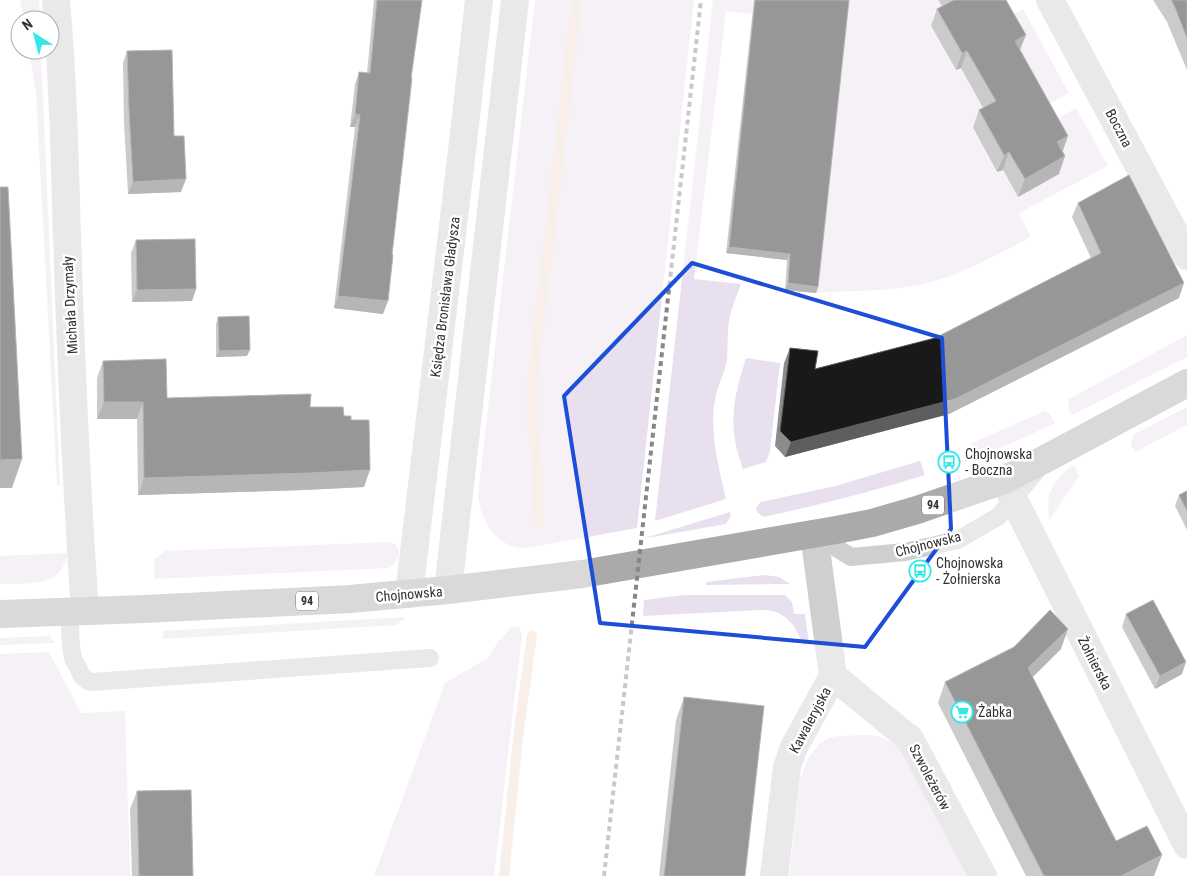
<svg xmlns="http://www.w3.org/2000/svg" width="1187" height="876" font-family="'Roboto Condensed',sans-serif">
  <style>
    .green { fill: #e8e0ee }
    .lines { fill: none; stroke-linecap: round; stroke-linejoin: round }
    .stream { stroke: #eedccd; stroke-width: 10 }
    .service { stroke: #cfcfcf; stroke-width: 18 }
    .minor { stroke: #cfcfcf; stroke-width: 28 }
    .primary { stroke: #aaa; stroke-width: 28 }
    .rail { stroke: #878787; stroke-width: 4; stroke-dasharray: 5 4; stroke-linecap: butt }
    .wall { fill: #8c8c8c }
    .shaded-wall { fill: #5e5e5e }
    .building { fill: #191919; stroke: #5e5e5e }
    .marked { fill: none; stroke: #1d4ed8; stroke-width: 4; stroke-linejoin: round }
    .labels { text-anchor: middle; stroke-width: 5; stroke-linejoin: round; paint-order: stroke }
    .shield { fill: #fff; stroke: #707070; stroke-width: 1 }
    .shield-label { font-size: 12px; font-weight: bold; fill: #323232 }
    .street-label { font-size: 14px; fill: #323232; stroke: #fff }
    .poi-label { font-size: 14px; fill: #323232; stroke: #fff; text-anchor: start }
  </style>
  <rect width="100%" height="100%" fill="#fff"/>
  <!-- green -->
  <g class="green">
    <path d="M20,0H39L40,20H24Z"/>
    <path d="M535,0H694L637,528L527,548C498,550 480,521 478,495Z"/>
    <path d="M713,0H754L752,14L726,11L694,279L741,284C737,296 731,308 729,321C727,333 728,347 727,359C725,373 717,386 715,400C709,432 719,468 726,499L655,521Z"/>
    <path d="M848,0H938L947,17L931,27L956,71L961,68L988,119L972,128L997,173L1002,170L1018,197L1059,174L1052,160L1046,125L1076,108L1108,166L1019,213L1031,237C997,254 960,276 923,284C888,292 851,290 816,293Z"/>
    <path d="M1023,9L1069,93L1038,110L1003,21Z"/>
    <path d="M29,50H41L60,486H57L36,92Z"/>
    <path d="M1187,335V357L1072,415L1068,406L1069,399Z"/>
    <path d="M746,358L780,363L770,451L766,462L743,469C727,427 733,399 746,358Z"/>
    <path d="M1187,407V425L1135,452L1131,445L1133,435Z"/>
    <path d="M1045,411L1050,414L1055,423L1019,440L977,457L971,443Z"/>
    <path d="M920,461L925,475C872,492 818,505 763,517L757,512L756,508L761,502L835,486Z"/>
    <path d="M1074,465L1079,476L1049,520C1049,515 1048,509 1048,504C1049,488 1060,473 1074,465Z"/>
    <path d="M730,512L731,516L726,524L647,538L648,537Z"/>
    <path d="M389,542L395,544C403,553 397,563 389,568L155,579L154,560L165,551Z"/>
    <path d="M68,553C66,559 64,567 60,571C46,587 19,583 0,584V556Z"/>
    <path d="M765,575L779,577L790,584L706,585V582Z"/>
    <path d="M683,595H785L792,602L794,614H805L809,644L803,646C798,631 791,617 775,612C771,610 764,610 759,610L643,616L644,600Z"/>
    <path d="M406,617L396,625L163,639V631Z"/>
    <path d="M519,626L522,635L494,876H374L445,683L488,658L498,642L511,628Z"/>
    <path d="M49,636L55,643L0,645V638Z"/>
    <path d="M49,652L81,713L125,711L130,876H0V654Z"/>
    <path d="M869,735C881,736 891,741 901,749L968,876H789L800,779L808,758L821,742L829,738L838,736Z"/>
  </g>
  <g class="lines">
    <!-- stream -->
    <g class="stream">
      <path d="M539,522L538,477L532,420V384L577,0"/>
      <path d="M504,876L519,729L532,636"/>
    </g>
    <!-- service -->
    <g class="service">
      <path d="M814,534L851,557L905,552L958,540L999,516L1039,468"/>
      <path d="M69,611L71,646L73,658L82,676L88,681L92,682L430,658"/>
    </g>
    <!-- minor -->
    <g class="minor">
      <path d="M56,0C64,89 65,179 68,268C72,382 77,497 85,611"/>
      <path d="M1050,0L1187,256"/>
      <path d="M1004,480L1187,845"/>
      <path d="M448,590L515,0"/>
      <path d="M409,594L463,142L479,0"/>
      <path d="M833,676L910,739L983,876"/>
      <path d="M774,876L787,767L794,747L833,676L814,534"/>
    </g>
    <!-- primary -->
    <path class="primary" d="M0,614L145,609L350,599L448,590L582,574L836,530L872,523L917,510L1004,480L1047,458L1187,383"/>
    <!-- rail -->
    <path class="rail" d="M604,876L701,0"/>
  </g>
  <!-- wall -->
  <g class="wall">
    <path d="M374,0H422L411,78L383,314L334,308L355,127H350L355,84L359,72L367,73Z"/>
    <path d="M754,0H849L818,287L816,293L785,290L787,260L726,253Z"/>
    <path d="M938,0H1006L1020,50L1068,136L1062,151L1059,174L1018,197L1003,170L997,172L973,128L979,110L983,108L961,68L956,70L931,26L937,9L942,6Z"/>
    <path d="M1153,0H1187V70L1167,22Z"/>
    <path d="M127,51L174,136L181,192L128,194L124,123L123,63Z"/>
    <path d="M1078,203L1179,298L949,414L785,457L775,446L784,363L790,348L815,369L935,338L1091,258L1072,217Z"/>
    <path d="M136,240L196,289L192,301L132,302L131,253Z"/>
    <path d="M218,317L247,356L216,357V324Z"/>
    <path d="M103,361L167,398L310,407L344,416L351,420L364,487L304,490L138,495L137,419H97V378Z"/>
    <path d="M1187,491V530L1175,506L1179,495Z"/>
    <path d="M1126,614L1182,674L1155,689L1122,627Z"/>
    <path d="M1061,649L1033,677L1116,841L1154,876H1026L938,703L945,682Z"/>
    <path d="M684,697L745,876H659L676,720Z"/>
    <path d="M137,791L193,876H132L130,809Z"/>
  </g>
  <!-- shaded-wall -->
  <g class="shaded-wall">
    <path d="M1026,35L1019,52L1015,41Z"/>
    <path d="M967,51L961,68L956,70L962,53Z"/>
    <path d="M355,114L360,115L355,127H350Z"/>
    <path d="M1068,136L1062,153L1057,142Z"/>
    <path d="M1009,152L1003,170L997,172L1004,155Z"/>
    <path d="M1065,156L1059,174L1018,197L1025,179Z"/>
    <path d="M186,179L181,192L128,194L133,182Z"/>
    <path d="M729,247L790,254L787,260L726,253Z"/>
    <path d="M788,283L818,287L816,293L785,290Z"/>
    <path d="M1184,283L1179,298L949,414L785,457L791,442Z"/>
    <path d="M196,289L192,301L132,302L137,290Z"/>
    <path d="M338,296L388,301L383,314L334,308Z"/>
    <path d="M250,350L247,356L216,357L219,351Z"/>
    <path d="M104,402H143L137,419H97Z"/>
    <path d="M22,459L12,488H0V460Z"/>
    <path d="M370,470L364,487L304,490L138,495L144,478Z"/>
    <path d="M1068,629L1061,649L1020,689L1028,668Z"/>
    <path d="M1186,662L1182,674L1155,689L1160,676Z"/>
    <path d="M1162,855L1154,876H1121Z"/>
  </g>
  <!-- building -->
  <g class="building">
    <path d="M377,0H422L411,78H412L392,255H393L388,301L338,296L360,115L355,114L359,72L370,73Z"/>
    <path d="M755,0H849L818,287L788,283L790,254L729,247Z"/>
    <path d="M954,0H1006L1026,35L1015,41L1068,136L1057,142L1065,156L1025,179L1009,152L1004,155L979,110L996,101L967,51L962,53L937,9Z"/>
    <path d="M1171,0H1187V38L1174,5Z"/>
    <path d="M172,50L174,136H184L186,179L133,182L129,110L127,51Z"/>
    <path d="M1129,175L1184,283L955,399L791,442L780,431L790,348L818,351L815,369L935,338L1050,279L1101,253L1078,203Z"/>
    <path d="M0,187H8L22,459L0,460Z"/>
    <path d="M195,239L196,289L137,290L136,240Z"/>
    <path d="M249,316L250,350L219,351L218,317Z"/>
    <path d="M166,359L167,398L311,394L310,407H343L344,416H351V420H369L370,470L310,473L144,478L143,402H104L103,361Z"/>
    <path d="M1187,491V511L1179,495Z"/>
    <path d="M1153,600L1186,662L1160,676L1126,614Z"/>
    <path d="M1050,610L1068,629L1028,668L1116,841L1147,826L1162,855L1121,876H1044L945,682L1014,647Z"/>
    <path d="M684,697L764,706L745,876H664Z"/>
    <path d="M191,790L193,876H139L137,791Z"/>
  </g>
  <!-- marked area -->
  <path d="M0 0H1187V876H0ZM692,263L942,338L951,529L865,647L600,623L564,396Z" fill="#fff" fill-opacity=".55" fill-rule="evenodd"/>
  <path class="marked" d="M692,263L942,338L951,529L865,647L600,623L564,396Z"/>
  <!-- icons -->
  <defs>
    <g id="bus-ring" transform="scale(1.125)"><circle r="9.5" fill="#fff" stroke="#34e8e9" stroke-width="1.5"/><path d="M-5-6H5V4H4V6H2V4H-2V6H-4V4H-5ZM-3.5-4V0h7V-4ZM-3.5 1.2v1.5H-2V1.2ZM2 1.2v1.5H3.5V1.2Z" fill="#34e8e9"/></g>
    <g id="supermarket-ring" transform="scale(1.125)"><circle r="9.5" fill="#fff" stroke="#34e8e9" stroke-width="1.5"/><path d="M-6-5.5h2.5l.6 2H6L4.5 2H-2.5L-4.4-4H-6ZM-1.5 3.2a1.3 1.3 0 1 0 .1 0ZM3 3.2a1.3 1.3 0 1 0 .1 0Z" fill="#34e8e9"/></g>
  </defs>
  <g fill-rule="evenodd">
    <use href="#bus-ring" x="949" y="462"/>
    <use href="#bus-ring" x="920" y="571"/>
    <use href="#supermarket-ring" x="962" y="712"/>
  </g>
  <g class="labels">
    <!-- shield labels -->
    <g class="shield">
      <rect x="922" y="495.5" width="22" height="19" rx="4"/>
      <rect x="296" y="591.5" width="22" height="19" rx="4"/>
    </g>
    <g class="shield-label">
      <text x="933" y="509">94</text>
      <text x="307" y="605">94</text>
    </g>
    <!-- street labels -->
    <g class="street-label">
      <text transform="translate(1119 128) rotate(62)" y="5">Boczna</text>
      <text transform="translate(445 297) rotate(-83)" y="5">Księdza Bronisława Gładysza</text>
      <text transform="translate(70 305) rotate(-93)" y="5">Michała Drzymały</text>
      <text transform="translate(928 544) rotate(-14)" y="5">Chojnowska</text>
      <text transform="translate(409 594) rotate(-5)" y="5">Chojnowska</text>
      <text transform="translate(1095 663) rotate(63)" y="5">Żołnierska</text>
      <text transform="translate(810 720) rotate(-62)" y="5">Kawaleryjska</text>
      <text transform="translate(930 777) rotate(62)" y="5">Szwoleżerów</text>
    </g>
    <!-- poi labels -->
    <g class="poi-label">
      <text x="965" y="459">Chojnowska<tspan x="965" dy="16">- Boczna</tspan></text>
      <text x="936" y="568">Chojnowska<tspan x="936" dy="16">- Żołnierska</tspan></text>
      <text x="978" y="717">Żabka</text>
    </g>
  </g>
  <!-- north arrow -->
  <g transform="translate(35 35) rotate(324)"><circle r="24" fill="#ffffff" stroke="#adadad"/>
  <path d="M0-4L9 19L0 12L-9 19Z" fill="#34e8e9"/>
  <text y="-8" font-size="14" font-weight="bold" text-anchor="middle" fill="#323232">N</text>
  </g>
</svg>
